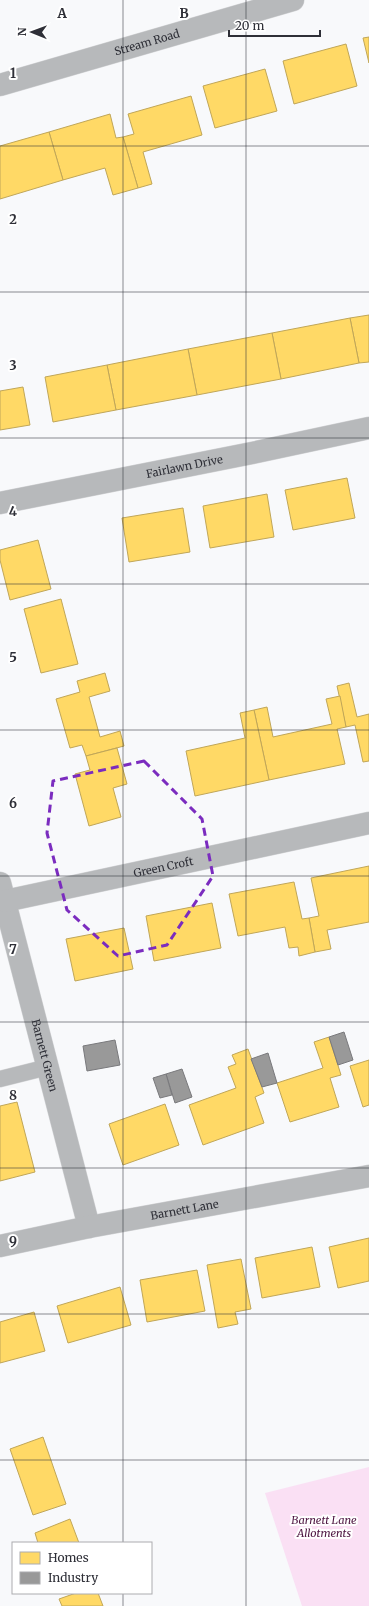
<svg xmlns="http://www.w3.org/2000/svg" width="369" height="1606" font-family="Merriweather,serif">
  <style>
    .green { fill: #fae0f4 }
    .homes { fill: #ffd966; stroke: #c0a658 }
    .industry { fill: #999; stroke: #79797c }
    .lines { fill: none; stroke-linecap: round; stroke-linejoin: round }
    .lane-casing { stroke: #d4d5d7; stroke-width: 17 }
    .street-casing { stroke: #d4d5d7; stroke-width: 23 }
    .lane { stroke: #b7b9bb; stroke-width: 16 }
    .street { stroke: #b7b9bb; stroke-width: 22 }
    .marked { fill: none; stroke: #7b2cbf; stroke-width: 3; stroke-dasharray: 8 5; stroke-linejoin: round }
    .grid { fill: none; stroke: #2e2f37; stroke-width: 1; stroke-opacity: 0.55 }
    .labels { text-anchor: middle; stroke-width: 4; stroke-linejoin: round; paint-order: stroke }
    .street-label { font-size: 11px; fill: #2e2f37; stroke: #fff }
    .park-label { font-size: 11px; font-style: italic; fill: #4d1541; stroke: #fff }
    .grid-label { font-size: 13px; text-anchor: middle; font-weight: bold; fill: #2e2f37; stroke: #fff; stroke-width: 4; stroke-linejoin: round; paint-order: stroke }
  </style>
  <rect width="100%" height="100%" fill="#f8f9fb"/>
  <!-- green -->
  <path class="green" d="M369,1467V1606H302L265,1493Z"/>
  <!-- homes -->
  <g class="homes">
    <path d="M369,37V63L363,38Z"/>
    <path d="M346,44L357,86L294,104L283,61Z"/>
    <path d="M265,69L277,111L215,128L203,86Z"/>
    <path d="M191,96L202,135L143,152L152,184L138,188L123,137L134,134L128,114Z"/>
    <path d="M110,114L116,138L123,137L138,188L113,195L105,168L63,180L49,132Z"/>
    <path d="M49,132L63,180L0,199V146Z"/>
    <path d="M369,315V362L359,363L350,318Z"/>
    <path d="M350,318L359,363L281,379L272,333Z"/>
    <path d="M272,333L281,379L197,395L188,349Z"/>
    <path d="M188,349L197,395L116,410L107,365Z"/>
    <path d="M107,365L116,410L53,422L45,377Z"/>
    <path d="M23,387L30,425L0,430V391Z"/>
    <path d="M347,478L355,518L293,530L285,490Z"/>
    <path d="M267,494L274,537L210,548L203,506Z"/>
    <path d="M183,508L190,552L129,562L122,518Z"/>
    <path d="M38,540L51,589L10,600L0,560V550Z"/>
    <path d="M61,599L78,664L41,673L24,609Z"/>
    <path d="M105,673L110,691L89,697L100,737L120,731L124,746L86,756L82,745L70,748L56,699L80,692L77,681Z"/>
    <path d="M349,683L357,717L369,714V761L363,762L355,725L346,727L337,686Z"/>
    <path d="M340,696L346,727L337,729L345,764L269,780L254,710L267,707L273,737L332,724L326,699Z"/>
    <path d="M254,710L269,780L195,796L186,751L245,738L240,713Z"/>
    <path d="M117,748L127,784L113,788L121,817L89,826L75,774L90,770L86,756Z"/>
    <path d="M369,866V922L327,930L331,949L315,952L309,918L319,916L311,878Z"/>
    <path d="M294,882L302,919L309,918L315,952L299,956L298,947L289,948L285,927L238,936L229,894Z"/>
    <path d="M212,903L221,948L154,961L146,916Z"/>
    <path d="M124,928L133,969L75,981L66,939Z"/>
    <path d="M329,1037L341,1075L330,1078L339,1107L290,1122L277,1083L323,1068L314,1042Z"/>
    <path d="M248,1049L264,1093L255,1097L264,1123L203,1145L189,1105L236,1088L228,1067L236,1064L232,1055Z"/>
    <path d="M369,1060V1105L363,1107L350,1066Z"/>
    <path d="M17,1102L35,1172L0,1181V1106Z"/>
    <path d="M165,1104L179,1145L123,1165L109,1124Z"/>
    <path d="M369,1238V1281L338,1288L329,1247Z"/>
    <path d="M312,1247L320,1287L262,1298L255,1258Z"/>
    <path d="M241,1259L251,1309L235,1312L238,1324L218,1328L207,1265Z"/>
    <path d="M197,1270L205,1311L147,1322L140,1280Z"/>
    <path d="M120,1287L131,1325L68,1343L57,1306Z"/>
    <path d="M34,1312L45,1351L0,1363V1322Z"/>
    <path d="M43,1437L66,1504L33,1515L10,1449Z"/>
    <path d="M70,1519L79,1543H38L35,1533Z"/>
    <path d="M76,1593H98L103,1606H62L59,1599Z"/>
  </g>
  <!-- industry -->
  <g class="industry">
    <path d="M344,1032L353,1060L338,1065L329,1037Z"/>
    <path d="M115,1040L120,1065L87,1071L83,1046Z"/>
    <path d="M268,1053L277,1083L262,1087L251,1059Z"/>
    <path d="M182,1069L192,1097L175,1103L166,1074Z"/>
    <path d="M166,1074L172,1095L160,1098L153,1078Z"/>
  </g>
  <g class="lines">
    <!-- lane casing -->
    <g class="lane-casing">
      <path id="lane" d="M0,1079L48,1067"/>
    </g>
    <!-- street casing -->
    <g class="street-casing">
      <g id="street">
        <path id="s1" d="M0,85L293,0"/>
        <path id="s2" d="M0,503L252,453L369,428"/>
        <path id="s3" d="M0,883L89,1227"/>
        <path id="s4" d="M5,901L369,823"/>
        <path id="s5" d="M0,1246L89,1227L369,1176"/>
      </g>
    </g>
    <!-- lane -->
    <use href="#lane" class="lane"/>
    <!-- street -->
    <use href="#street" class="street"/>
  </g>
  <!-- marked area -->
  <path class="marked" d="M144,761L202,819L213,876L167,945L118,956L67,910L47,833L53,781Z"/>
  <!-- grid -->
  <path class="grid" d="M123,0V1543M246,0V1606M0,146H369M0,292H369M0,438H369M0,584H369M0,730H369M0,876H369M0,1022H369M0,1168H369M0,1314H369M0,1460H369M123,1593V1606"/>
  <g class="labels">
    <!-- street labels -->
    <g class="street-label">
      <text dy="4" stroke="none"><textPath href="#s1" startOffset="153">Stream Road</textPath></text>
      <text dy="4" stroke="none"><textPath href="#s2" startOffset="188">Fairlawn Drive</textPath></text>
      <text dy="4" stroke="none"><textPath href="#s4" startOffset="162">Green Croft</textPath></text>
      <text dy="4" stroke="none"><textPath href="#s3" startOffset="178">Barnett Green</textPath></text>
      <text dy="4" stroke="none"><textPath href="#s5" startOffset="188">Barnett Lane</textPath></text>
    </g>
    <!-- park labels -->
    <g class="park-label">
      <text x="324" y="1524">Barnett Lane<tspan x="324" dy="13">Allotments</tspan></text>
    </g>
  </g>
  <g class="grid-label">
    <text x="62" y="18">A</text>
    <text x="184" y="18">B</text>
    <text x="13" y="78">1</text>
    <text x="13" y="224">2</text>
    <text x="13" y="370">3</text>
    <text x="13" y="516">4</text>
    <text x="13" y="662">5</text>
    <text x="13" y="808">6</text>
    <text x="13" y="954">7</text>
    <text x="13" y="1100">8</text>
    <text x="13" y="1246">9</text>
  </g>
  <!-- legend -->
  <rect x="12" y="1542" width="140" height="52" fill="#ffffff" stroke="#abacaf"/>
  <rect x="20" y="1552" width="20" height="12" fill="#ffd966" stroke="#abacaf"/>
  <text x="48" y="1562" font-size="12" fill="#2e2f37">Homes</text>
  <rect x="20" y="1572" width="20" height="12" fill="#999999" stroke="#abacaf"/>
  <text x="48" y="1582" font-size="12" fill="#2e2f37">Industry</text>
  <!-- north arrow -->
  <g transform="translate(32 32) rotate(271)" stroke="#ffffff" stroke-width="3" paint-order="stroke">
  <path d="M0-3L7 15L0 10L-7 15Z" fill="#2e2f37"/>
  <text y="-6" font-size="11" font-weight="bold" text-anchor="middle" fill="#2e2f37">N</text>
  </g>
  <!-- scale -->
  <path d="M229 30v6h91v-6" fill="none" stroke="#2e2f37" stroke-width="2"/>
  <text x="235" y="30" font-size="12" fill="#2e2f37" stroke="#ffffff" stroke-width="3" paint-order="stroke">20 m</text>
</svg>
